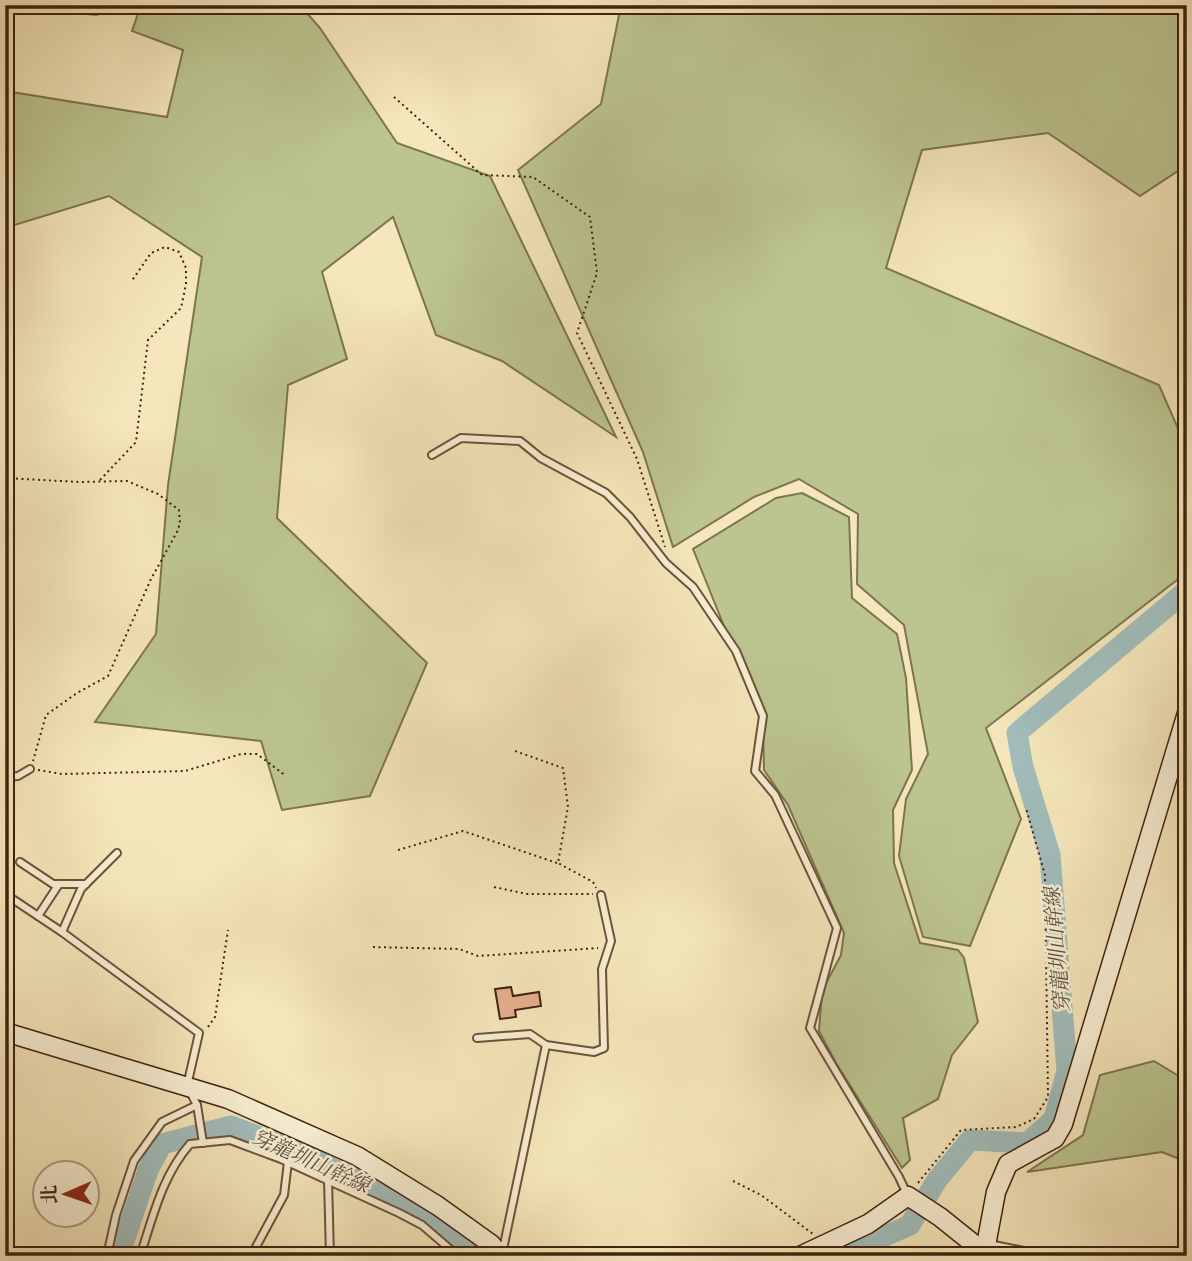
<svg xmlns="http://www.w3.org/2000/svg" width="1192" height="1261" font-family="'IM FELL English','Noto Serif TC',serif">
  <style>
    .green { fill: #bcc590; stroke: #7e7450; stroke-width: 2 }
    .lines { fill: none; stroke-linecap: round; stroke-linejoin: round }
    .river { stroke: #a1bdbb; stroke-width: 21 }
    .building { fill: #e6b08e; stroke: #402211; stroke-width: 2 }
    .lane-casing { stroke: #6d533c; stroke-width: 10 }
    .secondary-casing { stroke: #402211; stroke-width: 21 }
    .path { stroke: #402211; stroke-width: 2; stroke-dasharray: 2 3.5; stroke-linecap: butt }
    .lane { stroke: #f8efd3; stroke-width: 6 }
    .secondary { stroke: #f8efd3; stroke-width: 18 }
    .labels { text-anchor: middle; stroke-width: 5; stroke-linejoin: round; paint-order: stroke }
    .water-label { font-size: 21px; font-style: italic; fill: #5d5044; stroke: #f8efd3 }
  </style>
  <rect width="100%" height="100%" fill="#f5e7bb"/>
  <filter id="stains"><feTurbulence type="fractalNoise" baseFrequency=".00286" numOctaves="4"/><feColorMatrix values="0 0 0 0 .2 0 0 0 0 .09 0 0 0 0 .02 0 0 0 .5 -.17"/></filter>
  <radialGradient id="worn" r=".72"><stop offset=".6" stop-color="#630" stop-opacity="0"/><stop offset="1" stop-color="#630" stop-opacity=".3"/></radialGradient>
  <!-- green -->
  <g class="green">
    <path d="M5,5H106L97,15L5,7Z"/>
    <path d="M141,5H300L320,28L397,143L490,176L616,437L502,361L436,335L393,217L322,272L347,359L288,385L277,518L427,663L370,796L282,810L261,741L95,722L156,634L168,485L202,257L109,196L5,228V91L167,117L183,50L132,31Z"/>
    <path d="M621,5H1187V165L1140,196L1048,133L922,150L886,268L1159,385L1187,449V569L1177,580L986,728L1021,819L970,946L923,937L899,856L906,799L928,754L904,625L857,584L858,514L799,479L754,497L673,547L643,452L518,170L601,104Z"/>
    <path d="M802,493L849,517L852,598L897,634L906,678L912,770L893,810L894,863L920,943L958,950L964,958L978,1022L952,1055L938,1099L903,1118L910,1160L902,1168L836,1063L819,1031L822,991L841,955L844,933L788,805L764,770L763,723L693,549L776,498Z"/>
    <path d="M1154,1061L1187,1081V1162L1162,1152L1027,1172L1083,1135L1100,1075Z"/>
  </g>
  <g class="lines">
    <!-- river -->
    <g class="river">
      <path d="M119,1256L148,1170L162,1144L231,1126L299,1152L430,1217L480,1256"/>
      <path d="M840,1256L910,1225L937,1180L970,1140L1027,1143L1054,1119L1067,1071L1050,855L1023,767L1017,733L1187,590"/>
    </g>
  </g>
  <!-- building -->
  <path class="building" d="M511,987L513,996L539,992L541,1006L515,1010L516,1017L500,1019L495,989Z"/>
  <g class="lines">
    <!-- lane casing -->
    <g class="lane-casing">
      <g id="lane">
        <path d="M432,455L461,438L520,441L541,458L606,493L630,517L666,563L693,587L736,651L763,716L755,771L775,795L837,928L810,1028L899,1177L907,1194"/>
        <path d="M5,777L18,776L30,769"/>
        <path d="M20,862L53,884H86"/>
        <path d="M5,894L62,932L199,1033L187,1086L197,1105L203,1143"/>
        <path d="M38,916L59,884"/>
        <path d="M62,932L81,889L117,853"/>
        <path d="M477,1038L530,1034L546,1045"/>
        <path d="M328,1179L330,1256"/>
        <path d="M989,1244L1049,1256"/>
        <path d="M502,1254L546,1045L594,1052L604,1048L602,969L611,941L601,895"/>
        <path d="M107,1256L116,1215L134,1161L162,1122L197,1105"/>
        <path d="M140,1256C153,1217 162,1176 190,1144L230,1140L281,1159L399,1213L422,1225L458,1256"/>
        <path d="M251,1256L284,1195L288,1162"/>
      </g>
    </g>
    <!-- secondary casing -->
    <g class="secondary-casing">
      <g id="secondary">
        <path d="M5,1032L228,1099L357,1156L438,1206L491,1244L501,1256"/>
        <path d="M800,1256L868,1224L908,1196L940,1217L985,1253"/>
        <path d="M984,1256L996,1192L1008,1164L1055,1138L1063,1124L1187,713"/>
      </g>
    </g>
    <!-- path -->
    <g class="path">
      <path d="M394,97L482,175L533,177L590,217L597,273L577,333L637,459L665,547"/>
      <path d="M5,478L79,482L127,481L158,494L179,510L180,523L177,532L151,579L108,676L77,693L46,715L33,761"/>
      <path d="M100,480L136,442L148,340L181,308L186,284V268L179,252L165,247L151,253L131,282"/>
      <path d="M515,751L563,768L568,807L558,863L593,882L596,888"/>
      <path d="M38,770L62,774L185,771L241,754H257L286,776"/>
      <path d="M398,850L463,831L557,863"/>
      <path d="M494,887L527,894H593"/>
      <path d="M373,947L459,949L478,956L598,948"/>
      <path d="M208,1027L215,1017L228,930"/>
      <path d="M733,1181L761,1195L813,1234"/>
      <path d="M918,1183L961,1130L1016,1127L1034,1119L1048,1097L1045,875L1026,808"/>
    </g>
    <!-- lane -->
    <use href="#lane" class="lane"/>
    <!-- secondary -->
    <use href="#secondary" class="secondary"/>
  </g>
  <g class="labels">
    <!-- water labels -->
    <g class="water-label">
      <text transform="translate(1057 950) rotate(-95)" y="7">穿龍圳山幹線</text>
      <text transform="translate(311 1161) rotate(24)" y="7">穿龍圳山幹線</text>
    </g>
  </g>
  <!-- margin -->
  <rect width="1192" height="1261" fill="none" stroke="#f5e7bb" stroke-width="28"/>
  <rect x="7" y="7" width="1178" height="1247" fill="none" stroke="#402211" stroke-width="3.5"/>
  <rect x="14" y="14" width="1164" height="1233" fill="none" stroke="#402211" stroke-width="2"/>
  <!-- north arrow -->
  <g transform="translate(66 1194) rotate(268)"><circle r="33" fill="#f8efd3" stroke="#ae9d85" stroke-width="2"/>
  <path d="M0-5L12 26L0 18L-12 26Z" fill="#8f2418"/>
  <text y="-10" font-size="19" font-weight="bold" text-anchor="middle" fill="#402211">北</text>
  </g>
  <rect width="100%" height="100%" filter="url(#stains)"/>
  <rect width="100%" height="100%" fill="url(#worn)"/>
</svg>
